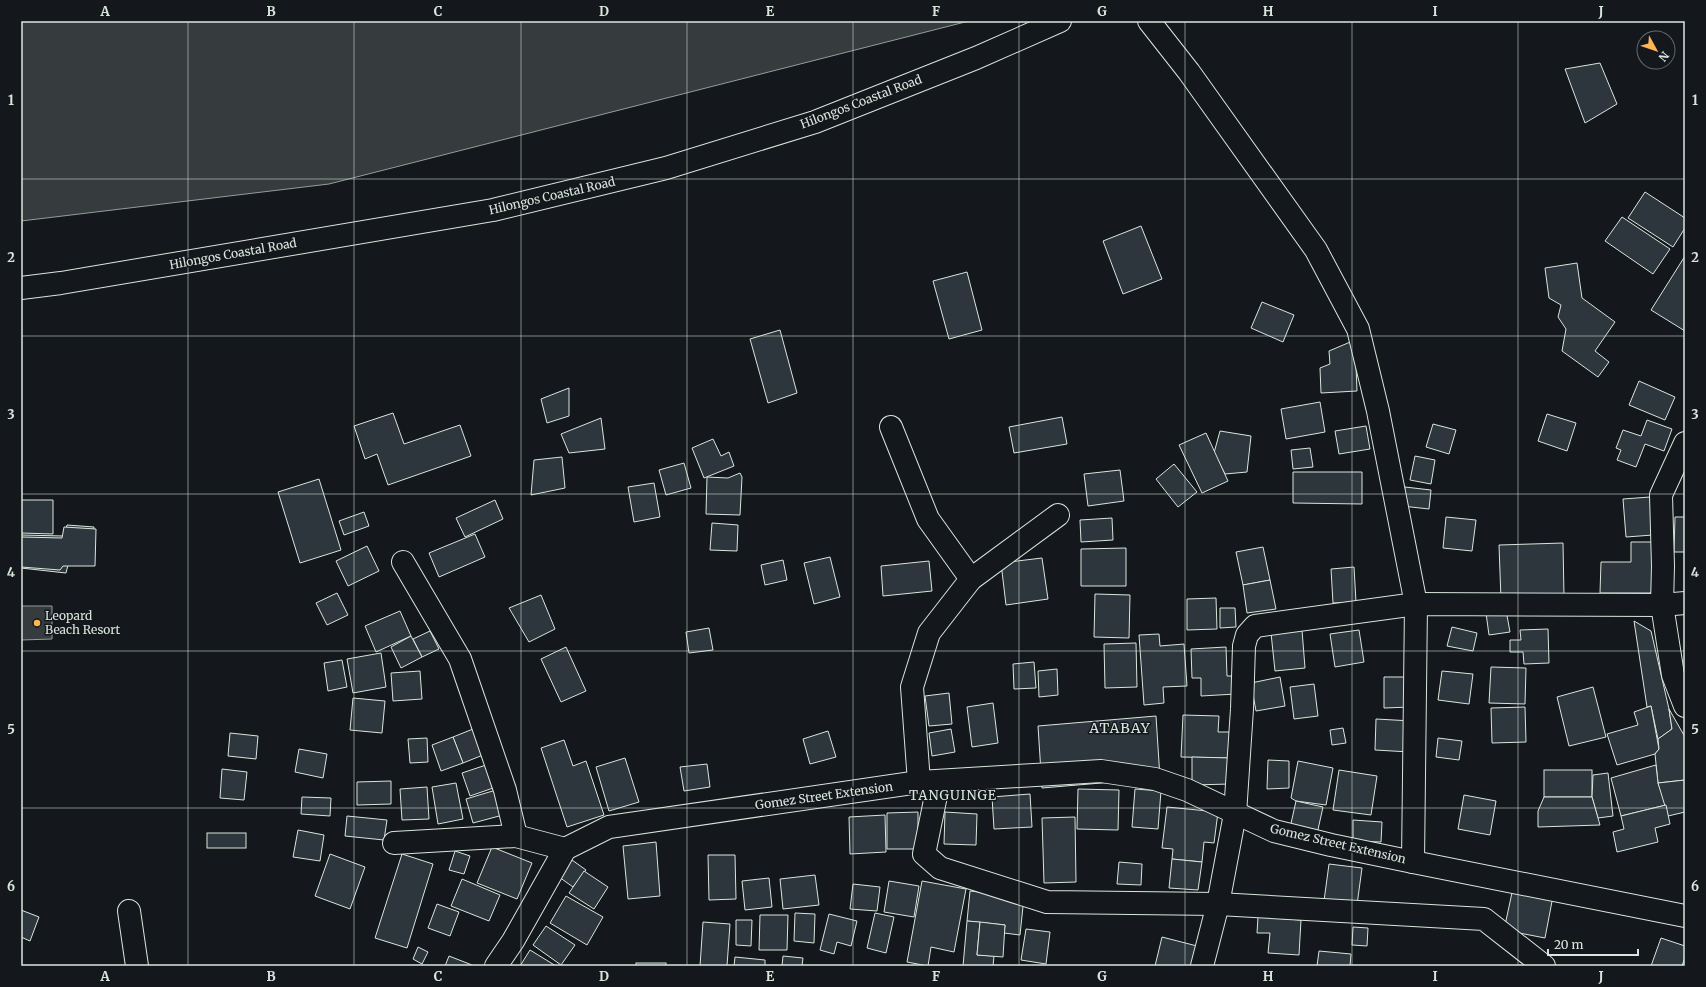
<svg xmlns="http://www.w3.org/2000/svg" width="1706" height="987" font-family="Merriweather,serif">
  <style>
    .water { fill: #363b3e; stroke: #939e99 }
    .building { fill: #2c363c; stroke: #d8e6dc }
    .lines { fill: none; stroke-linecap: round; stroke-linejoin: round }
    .minor-casing { stroke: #d8e6dc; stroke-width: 24 }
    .minor { stroke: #14181c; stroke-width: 22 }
    .grid { fill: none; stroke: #d8e6dc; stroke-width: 1; stroke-opacity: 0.55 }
    .poi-dot { fill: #ffb74d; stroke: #14181c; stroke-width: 1.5 }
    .labels { text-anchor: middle; stroke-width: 3; stroke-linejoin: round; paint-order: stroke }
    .street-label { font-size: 12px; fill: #d8e6dc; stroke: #14181c }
    .poi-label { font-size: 12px; fill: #d8e6dc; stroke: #14181c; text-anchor: start }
    .neighbourhood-label { font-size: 13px; letter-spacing: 1px; fill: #d8e6dc; stroke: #14181c }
    .quarter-label { font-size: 14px; letter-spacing: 1px; fill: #d8e6dc; stroke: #14181c }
    .neatline { fill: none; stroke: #d8e6dc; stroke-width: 1.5 }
    .grid-label { font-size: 13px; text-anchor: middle; font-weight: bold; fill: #d8e6dc }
  </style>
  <rect width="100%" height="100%" fill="#14181c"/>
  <!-- water -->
  <g class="water">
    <path d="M21,21H969L329,184L21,221Z"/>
    <path d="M21,606H52V639L21,640Z"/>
  </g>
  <!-- building -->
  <g class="building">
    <path d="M1600,63L1617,104L1585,123L1565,69Z"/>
    <path d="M1645,192L1685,218V228L1673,247L1628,218Z"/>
    <path d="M1622,217L1670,249L1653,274L1605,241Z"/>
    <path d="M1141,226L1162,279L1123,294L1103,241Z"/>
    <path d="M1685,256V331L1651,310Z"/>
    <path d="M1577,263L1582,298L1615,322L1595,351L1609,362L1598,377L1562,351L1566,329L1558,317L1561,305L1549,298L1545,268Z"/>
    <path d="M967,272L982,330L949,339L933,281Z"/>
    <path d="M1262,302L1294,315L1283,342L1251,328Z"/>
    <path d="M780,330L797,393L768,403L750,339Z"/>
    <path d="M1355,340L1357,391L1321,393L1320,368L1330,364L1329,351Z"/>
    <path d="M1639,381L1675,397L1665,420L1629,405Z"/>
    <path d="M569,388V416L547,423L541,399Z"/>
    <path d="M1320,402L1325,432L1286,439L1281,409Z"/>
    <path d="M393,413L404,444L460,425L471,456L388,485L377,454L365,459L354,426Z"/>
    <path d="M1547,414L1576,423L1567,451L1538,441Z"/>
    <path d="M1062,417L1067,444L1014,453L1009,427Z"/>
    <path d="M601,418L605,449L569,453L561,434Z"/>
    <path d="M1647,420L1672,429L1664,451L1645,444L1636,467L1617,460L1621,450L1616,448L1623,430L1641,436Z"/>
    <path d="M1433,424L1456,430L1449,454L1426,447Z"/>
    <path d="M1366,426L1370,449L1339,454L1335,431Z"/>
    <path d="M1220,431L1251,436L1247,472L1225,474L1214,453Z"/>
    <path d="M1206,433L1228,481L1202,493L1179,445Z"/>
    <path d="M713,439L721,456L729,452L734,466L704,478L692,448Z"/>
    <path d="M1310,448L1313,467L1293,469L1291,450Z"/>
    <path d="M1415,456L1435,460L1431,484L1410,480Z"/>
    <path d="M562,457L565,488L531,495L534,460Z"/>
    <path d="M684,463L691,488L666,495L659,470Z"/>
    <path d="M1174,464L1197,492L1178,507L1156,479Z"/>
    <path d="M1120,470L1124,501L1088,506L1084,474Z"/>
    <path d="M1293,472H1362V504L1293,503Z"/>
    <path d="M740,473L742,477L740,515L706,514L707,477L728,478Z"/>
    <path d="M319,479L341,550L300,563L278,492Z"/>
    <path d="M654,483L660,517L634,522L628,487Z"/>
    <path d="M1405,487L1431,490L1429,509L1402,506Z"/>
    <path d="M1650,497L1653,535L1626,537L1623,499Z"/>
    <path d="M21,500H53V534L21,533Z"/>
    <path d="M495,500L503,519L465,537L456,518Z"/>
    <path d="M364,512L369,526L344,535L339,521Z"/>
    <path d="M1446,517L1476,520L1472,551L1443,548Z"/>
    <path d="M1675,517H1685V552H1674Z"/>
    <path d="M1112,518L1113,540L1081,542L1080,520Z"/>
    <path d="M712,523L738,525L737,551L710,550Z"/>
    <path d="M67,525L94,527L91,564L69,561L66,573L21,568V535L64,536Z"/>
    <path d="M64,527L96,529L95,566H63L60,570L21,567V537L62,538Z"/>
    <path d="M475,534L485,557L439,577L429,553Z"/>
    <path d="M1631,542H1661L1660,593H1600L1601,562H1631Z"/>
    <path d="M1563,543L1564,597L1501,600L1499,545Z"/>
    <path d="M367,546L379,571L348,586L336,561Z"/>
    <path d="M1263,547L1270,580L1243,585L1236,552Z"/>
    <path d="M1126,548V586H1081V549Z"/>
    <path d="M830,557L840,597L814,604L804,563Z"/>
    <path d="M1042,558L1048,599L1006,605L1001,563Z"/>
    <path d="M783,560L787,580L765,585L761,565Z"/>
    <path d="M929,561L932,591L883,596L881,566Z"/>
    <path d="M1354,567L1356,602L1333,603L1331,569Z"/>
    <path d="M1270,580L1276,609L1247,613L1243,585Z"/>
    <path d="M337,593L348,615L327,625L316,603Z"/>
    <path d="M1095,594L1130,595L1129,638L1094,637Z"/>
    <path d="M541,595L555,629L529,642L509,608Z"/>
    <path d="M1216,598L1217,629L1187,630V599Z"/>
    <path d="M1220,608H1235L1236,627L1220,628Z"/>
    <path d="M1506,610L1510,632L1489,635L1486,613Z"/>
    <path d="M400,611L411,636L376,652L365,626Z"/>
    <path d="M1634,621L1651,631L1669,709L1672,729L1658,739L1651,706L1647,707Z"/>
    <path d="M1452,627L1477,633L1473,651L1447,646Z"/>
    <path d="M709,628L713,650L689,653L686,632Z"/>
    <path d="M1548,629L1549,663L1524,664L1523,652H1510V640H1521L1520,630Z"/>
    <path d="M1302,630L1305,668L1275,671L1271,633Z"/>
    <path d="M1359,630L1364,662L1335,667L1330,634Z"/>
    <path d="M430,631L439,649L422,657L413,639Z"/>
    <path d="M1159,634L1160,646L1184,644L1187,686L1163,687L1164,703L1144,705L1139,635Z"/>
    <path d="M411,636L422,657L401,668L391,647Z"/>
    <path d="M1136,643L1137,687L1105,688L1104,644Z"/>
    <path d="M566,647L586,691L561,702L541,659Z"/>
    <path d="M1226,647L1227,676H1235L1236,694L1201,696V678H1192L1191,649Z"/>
    <path d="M381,653L386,687L353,693L347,659Z"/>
    <path d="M342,660L347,687L328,691L324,663Z"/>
    <path d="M1034,662L1036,688L1014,689L1013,664Z"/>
    <path d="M1491,667L1526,668L1525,704L1489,703Z"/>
    <path d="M1057,669L1058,695L1039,697L1038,671Z"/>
    <path d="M420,671L422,699L393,701L391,673Z"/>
    <path d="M1442,671L1473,674L1469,704L1438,700Z"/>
    <path d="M1280,677L1285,706L1256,711L1251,683Z"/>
    <path d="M1384,677H1410V707L1384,708Z"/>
    <path d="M1314,684L1318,716L1294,719L1290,687Z"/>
    <path d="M1593,687L1606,737L1569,746L1557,697Z"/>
    <path d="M949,693L952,724L929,726L925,696Z"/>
    <path d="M353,698L385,701L382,733L350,730Z"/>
    <path d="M993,703L998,743L972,747L967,707Z"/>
    <path d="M1651,706L1659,749L1655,754L1617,765L1607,734L1638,725L1634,712Z"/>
    <path d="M1525,707L1526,742L1492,743L1491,708Z"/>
    <path d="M1669,709L1685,737V780L1658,783L1655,754L1659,749L1658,739L1672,729Z"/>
    <path d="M1183,715L1219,716L1218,732H1231V758L1181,757Z"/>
    <path d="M1156,716L1160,778L1042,788L1038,726Z"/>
    <path d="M1376,719L1412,721L1410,752L1375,750Z"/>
    <path d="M1343,728L1346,743L1332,745L1330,730Z"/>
    <path d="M473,729L483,755L463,763L453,737Z"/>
    <path d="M951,729L955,752L932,756L929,733Z"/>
    <path d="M828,731L836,757L810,764L803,739Z"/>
    <path d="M230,733L258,736L256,759L228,756Z"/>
    <path d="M453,737L463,763L441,771L432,745Z"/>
    <path d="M427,738L428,762L410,763L408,739Z"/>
    <path d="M1438,738L1462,741L1459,760L1436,757Z"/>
    <path d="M564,740L573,766L586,761L604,815L567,827L541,748Z"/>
    <path d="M299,749L327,754L323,778L295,772Z"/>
    <path d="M1192,757L1231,758L1230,784L1192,785Z"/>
    <path d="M625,758L639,802L609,811L596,767Z"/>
    <path d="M1268,760L1289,761V788L1267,789Z"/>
    <path d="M1298,761L1333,768L1326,805L1296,801L1291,798Z"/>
    <path d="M489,764L496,787L470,796L462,773Z"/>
    <path d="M707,764L710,787L684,791L680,767Z"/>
    <path d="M1656,765L1658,783L1666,805L1621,816L1611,778Z"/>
    <path d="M222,769L247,772L244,800L220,798Z"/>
    <path d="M1339,770L1377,776L1371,815L1333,810Z"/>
    <rect x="1544" y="770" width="48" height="27"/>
    <path d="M1608,773L1613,816L1598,818L1592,797L1593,775Z"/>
    <path d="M1685,780V812L1668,816L1658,783Z"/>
    <path d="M391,781V804L357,805V782Z"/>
    <path d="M456,783L463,819L438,824L432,787Z"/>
    <path d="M427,787L429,819L402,820L400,789Z"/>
    <path d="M1078,789L1119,790L1118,830L1077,829Z"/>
    <path d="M1135,789L1161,791L1158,829L1132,827Z"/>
    <path d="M496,790L503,815L473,823L466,799Z"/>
    <path d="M1030,794L1032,827L994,829L992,797Z"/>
    <path d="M1464,795L1496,801L1490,835L1458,829Z"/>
    <path d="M302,797L331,798L330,816L301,814Z"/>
    <path d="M1544,797H1592L1600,825L1538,827V811Z"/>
    <path d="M1296,801L1323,807L1317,834L1290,828Z"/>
    <path d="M1666,805L1670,824L1655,828L1658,842L1617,852L1613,832L1624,829L1621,816Z"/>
    <path d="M1167,807L1218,812L1214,843L1204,842L1202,862L1172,859L1173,849L1162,848Z"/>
    <path d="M918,812V849H887V813Z"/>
    <path d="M945,812L977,814L976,845L944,844Z"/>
    <path d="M885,815L886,852L850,854L849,817Z"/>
    <path d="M347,816L387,820L384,840L345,836Z"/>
    <path d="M1075,817L1076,882L1044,883L1042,818Z"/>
    <path d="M1353,820L1382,822L1381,842L1353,841Z"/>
    <path d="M298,830L324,835L320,861L293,857Z"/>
    <rect x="207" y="833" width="39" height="15"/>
    <path d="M656,842L660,896L628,899L623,846Z"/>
    <path d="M492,847L532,863L517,899L477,883Z"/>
    <path d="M455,851L470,856L464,874L449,870Z"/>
    <path d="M330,854L365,867L350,909L315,896Z"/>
    <path d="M402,854L433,864L407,948L375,938Z"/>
    <path d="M708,855H735L736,899L709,900Z"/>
    <path d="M1172,859L1202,862L1198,890L1169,888Z"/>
    <path d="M572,860L586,870L573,887L559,877Z"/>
    <path d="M1119,862L1142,864L1141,885L1117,884Z"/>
    <path d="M1329,864L1362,868L1357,905L1324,901Z"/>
    <path d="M584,871L608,887L594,909L569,893Z"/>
    <path d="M815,875L819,905L783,909L780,879Z"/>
    <path d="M769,878L772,907L745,910L742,881Z"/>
    <path d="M462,879L500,895L489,921L451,906Z"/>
    <path d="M889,881L919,886L914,917L884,912Z"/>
    <path d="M922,881L966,889L954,952L931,947L928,966L907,962Z"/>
    <path d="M853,884L880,887L877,911L850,909Z"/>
    <path d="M1513,888L1553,896L1545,938L1504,930Z"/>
    <path d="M970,891L1024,897L1020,935L1004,933L1005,925L967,921Z"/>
    <path d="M566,896L603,917L587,945L550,923Z"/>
    <path d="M437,904L459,912L450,936L428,928Z"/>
    <path d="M21,910L39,917L30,941L21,937Z"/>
    <path d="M795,913L815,914L814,943L794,941Z"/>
    <path d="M875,913L894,917L886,953L867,948Z"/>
    <path d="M829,914L857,921L851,946L837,942L834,954L820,950Z"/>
    <path d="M760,915H788L787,950H759Z"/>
    <path d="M1258,917L1301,920L1299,955L1268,953L1270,933H1257Z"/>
    <path d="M736,920H752L751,946L736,945Z"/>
    <path d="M967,921L980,922L977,955L994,956L993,966H963Z"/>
    <path d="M703,922L730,924L727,966H700Z"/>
    <path d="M980,922L1005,925L1003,957L977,955Z"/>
    <path d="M546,926L575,945L561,965L533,945Z"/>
    <path d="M1353,927L1368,928L1367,946L1352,945Z"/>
    <path d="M1026,929L1050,932L1046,964L1021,960Z"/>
    <path d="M1162,937L1197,946L1191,966H1155Z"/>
    <path d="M1661,938L1685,946V957L1682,966H1651Z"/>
    <path d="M418,947L428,952L422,964L413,959Z"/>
    <path d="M530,950L556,966H520Z"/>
    <path d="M1319,951L1351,954L1350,966H1317Z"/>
    <path d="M449,956L472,965L471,966H445Z"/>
    <path d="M783,956L803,958L802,966H782Z"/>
    <path d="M735,957L765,960V966H734Z"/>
    <rect x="636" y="963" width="30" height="3"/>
  </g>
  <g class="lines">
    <!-- minor casing -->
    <g class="minor-casing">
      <g id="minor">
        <path d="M1149,21L1189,72L1316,250L1358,329L1378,411L1416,604L1255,626L1247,635L1244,646L1242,709L1235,814L1218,904L1202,966"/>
        <path d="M21,288L61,283L493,210L666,168L815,122L976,58L1060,21"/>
        <path d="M891,427L928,519L971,579"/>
        <path d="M1685,443L1661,495L1663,566L1662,605L1673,675L1685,706"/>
        <path d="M403,562L460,659L505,790L516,836L565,849"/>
        <path d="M939,781L924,854L940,868L1047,902L1218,904L1484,919L1544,966"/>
        <path d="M919,782L912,687L929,633L971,579L1058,515"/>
        <path d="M394,843L516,836"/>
        <path d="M1413,862L1416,604L1662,605L1685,603"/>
        <path d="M129,911L137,966"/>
        <path d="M496,966L513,941L565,849L609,827L919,782L1101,771L1155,779L1187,790L1274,831L1331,845L1413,862L1685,916"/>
      </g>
    </g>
    <!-- minor -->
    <use href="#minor" class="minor"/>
  </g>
  <!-- grid -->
  <path class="grid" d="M188,21V966M354,21V966M521,21V966M687,21V966M853,21V966M1019,21V966M1185,21V966M1352,21V966M1518,21V966M21,179H1685M21,336H1685M21,494H1685M21,651H1685M21,808H1685"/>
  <!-- markers -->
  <circle class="poi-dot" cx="37" cy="623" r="4"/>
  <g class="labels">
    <!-- street labels -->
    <g class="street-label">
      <text transform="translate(861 102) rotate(-21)" y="4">Hilongos Coastal Road</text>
      <text transform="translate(552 196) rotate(-13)" y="4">Hilongos Coastal Road</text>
      <text transform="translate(233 254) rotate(-10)" y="4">Hilongos Coastal Road</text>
      <text transform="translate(824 796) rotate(-8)" y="4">Gomez Street Extension</text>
      <text transform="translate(1338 844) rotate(13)" y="4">Gomez Street Extension</text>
    </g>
    <!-- poi labels -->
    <g class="poi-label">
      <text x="45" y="620">Leopard<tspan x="45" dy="14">Beach Resort</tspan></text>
    </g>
    <!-- neighbourhood labels -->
    <g class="neighbourhood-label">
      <text x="953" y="800">TANGUINGE</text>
    </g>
    <!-- quarter labels -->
    <g class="quarter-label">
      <text x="1120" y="733">ATABAY</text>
    </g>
  </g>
  <!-- border -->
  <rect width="1706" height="987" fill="none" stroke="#14181c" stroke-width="44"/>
  <!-- north arrow -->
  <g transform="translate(1656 50) rotate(130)"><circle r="19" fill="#14181c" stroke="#626a69"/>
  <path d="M0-3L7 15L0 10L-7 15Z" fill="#ffb74d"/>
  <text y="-6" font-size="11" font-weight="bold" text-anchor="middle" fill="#d8e6dc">N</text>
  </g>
  <!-- scale -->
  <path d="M1548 949v6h90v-6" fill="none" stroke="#d8e6dc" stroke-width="2"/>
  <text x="1554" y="949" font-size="12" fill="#d8e6dc" stroke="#14181c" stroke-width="3" paint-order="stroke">20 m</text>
  <rect x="22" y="22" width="1662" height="943" class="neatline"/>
  <g class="grid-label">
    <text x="105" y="16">A</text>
    <text x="271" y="16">B</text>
    <text x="438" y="16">C</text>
    <text x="604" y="16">D</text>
    <text x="770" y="16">E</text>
    <text x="936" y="16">F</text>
    <text x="1102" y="16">G</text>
    <text x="1268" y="16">H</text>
    <text x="1435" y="16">I</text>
    <text x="1601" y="16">J</text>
    <text x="11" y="105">1</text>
    <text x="1695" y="105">1</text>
    <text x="11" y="262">2</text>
    <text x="1695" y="262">2</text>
    <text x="11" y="419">3</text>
    <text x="1695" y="419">3</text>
    <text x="11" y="577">4</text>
    <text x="1695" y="577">4</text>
    <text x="11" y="734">5</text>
    <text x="1695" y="734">5</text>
    <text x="11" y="891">6</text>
    <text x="1695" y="891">6</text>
    <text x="105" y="981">A</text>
    <text x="271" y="981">B</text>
    <text x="438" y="981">C</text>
    <text x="604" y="981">D</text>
    <text x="770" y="981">E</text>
    <text x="936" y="981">F</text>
    <text x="1102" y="981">G</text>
    <text x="1268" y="981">H</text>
    <text x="1435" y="981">I</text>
    <text x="1601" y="981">J</text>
  </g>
</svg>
